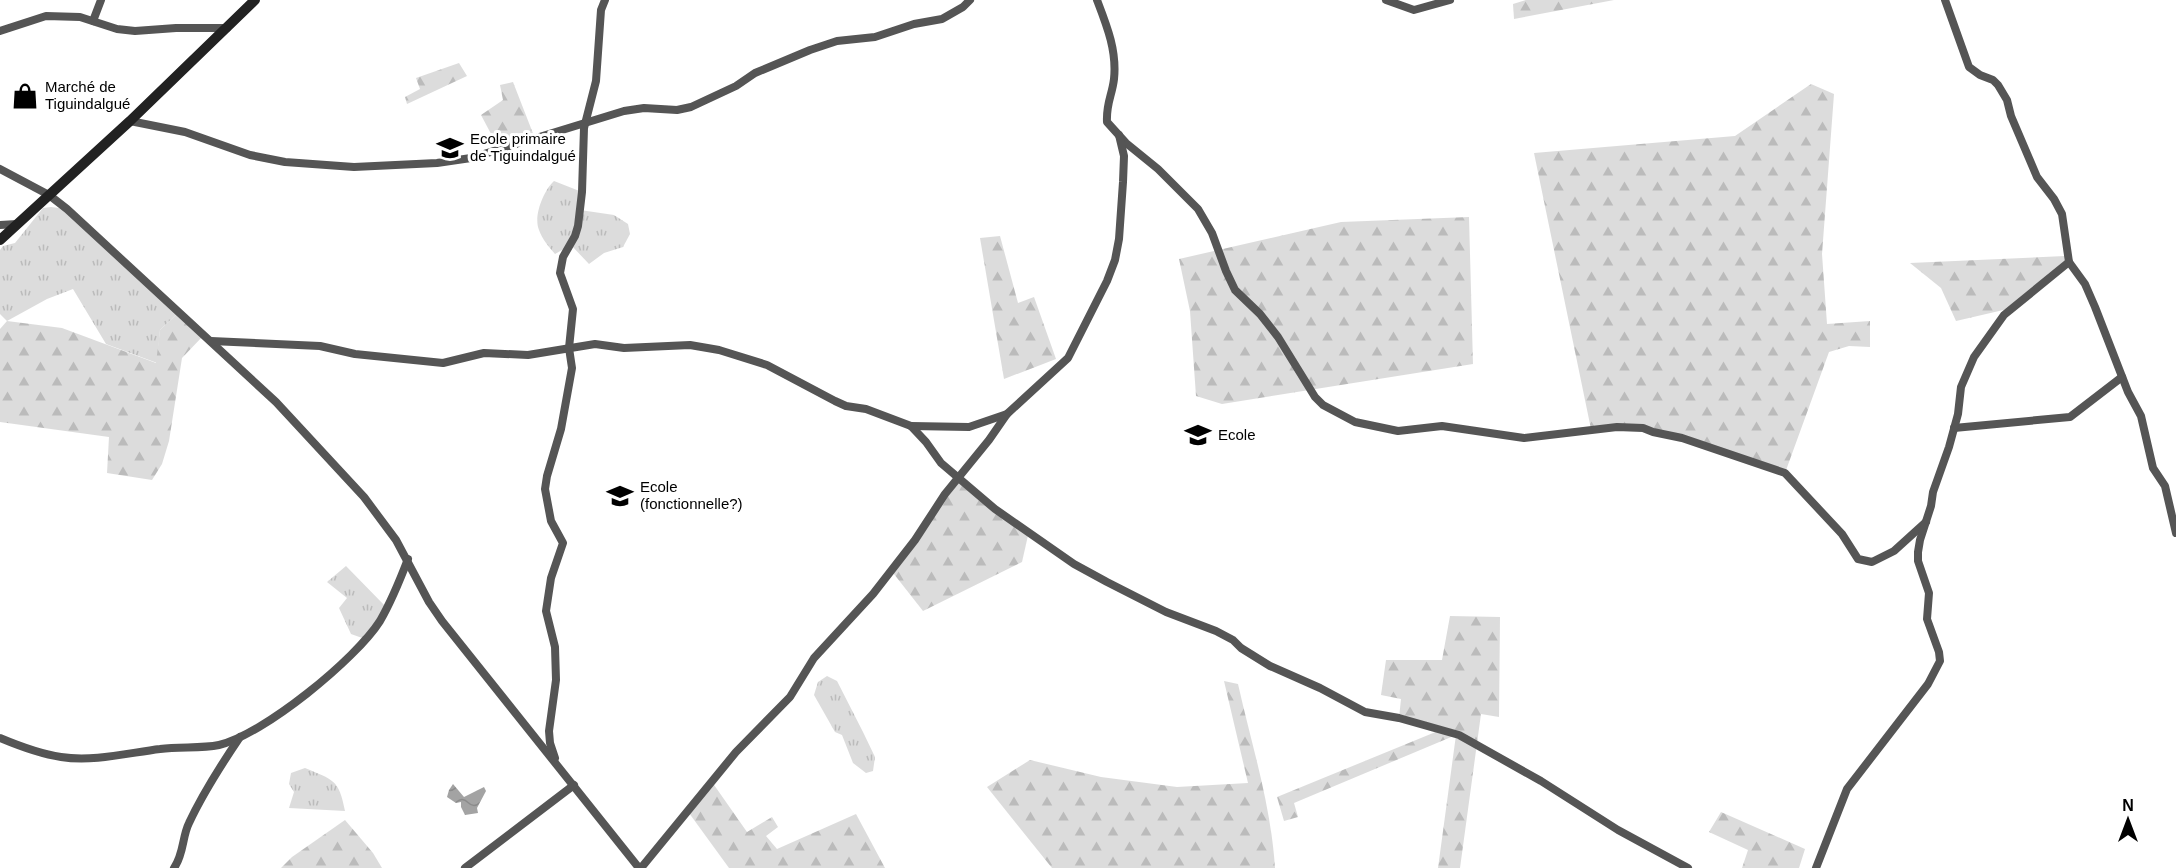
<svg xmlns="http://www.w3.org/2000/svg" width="2176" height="868" font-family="Arial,sans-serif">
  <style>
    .grass { fill: url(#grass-tufts) }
    .forest { fill: url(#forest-firs) }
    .water { fill: url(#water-waves) }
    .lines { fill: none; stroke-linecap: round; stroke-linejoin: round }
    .street { stroke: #555; stroke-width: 8 }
    .secondary { stroke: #222; stroke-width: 10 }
    .labels { text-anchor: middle; stroke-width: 6; stroke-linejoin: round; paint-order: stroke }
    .poi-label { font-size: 15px; fill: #000; stroke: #fff; text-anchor: start }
  </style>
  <defs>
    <pattern id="grass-tufts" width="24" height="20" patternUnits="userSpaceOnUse" patternTransform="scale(1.5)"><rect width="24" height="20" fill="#dcdcdc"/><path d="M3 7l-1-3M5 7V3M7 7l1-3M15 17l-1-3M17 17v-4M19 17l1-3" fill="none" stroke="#bbb"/></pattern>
    <pattern id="forest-firs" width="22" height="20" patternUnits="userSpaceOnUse" patternTransform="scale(1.5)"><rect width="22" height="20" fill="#dcdcdc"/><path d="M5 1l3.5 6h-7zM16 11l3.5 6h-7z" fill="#bbb"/></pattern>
    <pattern id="water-waves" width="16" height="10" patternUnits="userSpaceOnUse" patternTransform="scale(1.5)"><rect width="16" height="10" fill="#a3a3a3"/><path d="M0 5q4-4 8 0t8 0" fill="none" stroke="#8b8b8b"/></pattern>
  </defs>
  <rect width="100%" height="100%" fill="#fff"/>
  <!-- grass -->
  <g class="grass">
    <path d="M554,181L582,192L580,210L614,215L628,224L630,234L623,247L604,253L589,264L571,245L555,254C549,247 542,239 539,230C533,216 544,190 554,181Z"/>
    <path d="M51,207L67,209L179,312L160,330L157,363L106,344L73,289L47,299L7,321L0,314V250L3,246L15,243L43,208Z"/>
    <path d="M346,566L387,608L365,639L351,634L339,608L347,598L327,582Z"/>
    <path d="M827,676L837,681L863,732L875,757L873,771L866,773L853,763L842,735L835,732L814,695L818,682Z"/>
    <path d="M305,768C333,780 339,779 345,811L289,808L294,792L289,784L291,773Z"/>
  </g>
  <!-- forest -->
  <g class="forest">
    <path d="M1526,0H1614L1514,19L1513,4Z"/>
    <path d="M459,63L467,76L407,104L405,97L420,89L416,78Z"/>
    <path d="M513,82L534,136L498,147L481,115L503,100L500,85Z"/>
    <path d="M1811,84L1834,94L1822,254L1827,324L1870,321V347L1849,346L1829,352L1785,473L1643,428L1591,429L1534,153L1735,136Z"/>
    <path d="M1469,217L1473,364L1222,404L1196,396L1190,311L1179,259L1341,222Z"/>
    <path d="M1000,236L1018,303L1034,297L1056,359L1004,379L980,238Z"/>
    <path d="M2065,256L2064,266L2012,308L1956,321L1941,288L1910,263Z"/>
    <path d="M179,312L203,336L182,358L169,441L162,464L152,480L107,473L109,437L0,422V329L7,321L62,328L156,363L160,330Z"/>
    <path d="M958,476L1029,531L1022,562L923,611L890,569Z"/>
    <path d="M1450,616L1500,617L1499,717L1481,714L1460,868H1438L1456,735L1294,803L1298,817L1284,821L1277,797L1438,731L1399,718L1401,699L1381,695L1386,660H1442Z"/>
    <path d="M1224,681L1238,684C1252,746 1271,805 1275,868H1052L987,787L1030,760L1101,777L1177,787L1248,783Z"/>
    <path d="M712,782L747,832L772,817L778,827L766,836L777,849L856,814L885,868H729L689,813Z"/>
    <path d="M1721,812L1805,849L1799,868H1742L1748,850L1709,832Z"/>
    <path d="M345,820L373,853L382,868H281L292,857Z"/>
  </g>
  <!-- water -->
  <path class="water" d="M453,784L464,797L484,787L486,791L477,808L478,813L465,815L461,807V802L456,803L447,797L449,790Z"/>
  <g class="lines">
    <!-- street -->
    <g class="street">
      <path d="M1097,0C1107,26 1117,51 1114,79C1112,96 1106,103 1107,122L1126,143L1158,169L1198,209L1212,233L1226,271L1235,290L1260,314L1278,337L1315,397L1323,405L1355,422L1398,431L1442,426L1524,438L1617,427L1643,428L1653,432L1682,438L1785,473L1842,534L1858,559L1872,562L1894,551L1926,522"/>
      <path d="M1386,0L1414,10L1450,0"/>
      <path d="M1945,0L1969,67L1980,75L1993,80L1998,85L2007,100L2011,116L2037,177L2054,199L2062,214L2069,262L2085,284L2095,307L2128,392L2141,416L2153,468L2165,486L2176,533"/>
      <path d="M93,21L101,0"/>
      <path d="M0,31L46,16L80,17L117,29L135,31L176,28H227"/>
      <path d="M130,121L185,132L250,155L285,162L354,167L437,163L471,158L624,111L644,108L677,110L691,107L736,86L755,73L810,50L837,41L875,37L914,24L942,19L963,7L970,0"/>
      <path d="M0,169L49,195L67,209L276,402L364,497L396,540L429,602L442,621L639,868"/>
      <path d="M0,225L17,224"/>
      <path d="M211,341L320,346L355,354L443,363L484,353L528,355L595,344L624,348L690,345L719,350L767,365L835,401L846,406L866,409L911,426L926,442L941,463L995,509L1074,564L1107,582L1166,612L1216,631L1233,640L1241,648L1270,666L1320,688L1365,712L1399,718L1459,735L1541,781L1618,830L1688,868"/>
      <path d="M911,426L969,427L1007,414L1068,358L1107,281L1115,260L1119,239L1123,182L1124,156L1119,135"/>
      <path d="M1954,428L2070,417L2122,377"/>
      <path d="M0,738C19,746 40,754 61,757C93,762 128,753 160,749C180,746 200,749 219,745C263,735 356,659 380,621C391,602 400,580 408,559"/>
      <path d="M555,758L550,743L549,731L556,680L555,647L546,611L551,578L563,543L551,521L545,489L547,476L561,429L572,368L569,348L573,309L560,273L563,257L575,236L578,226L582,192L584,128L596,81L601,10L605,0"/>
      <path d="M174,868C184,854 182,837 189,823C203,793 221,765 240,737"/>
      <path d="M465,868L574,785"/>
      <path d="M641,868L736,752L790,697L814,658L873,594L915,540L945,494L989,440L1007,414"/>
      <path d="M1816,868L1847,789L1928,684L1940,661L1939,652L1927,619L1929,593L1918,561V552L1920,540L1931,506L1933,492L1949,447L1958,414L1961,387L1974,357L2004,315L2069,262"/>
    </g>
    <!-- secondary -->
    <path class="secondary" d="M0,240L130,121L255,0"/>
  </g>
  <!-- icons -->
  <defs>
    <g id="shop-bare" transform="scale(2.07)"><path d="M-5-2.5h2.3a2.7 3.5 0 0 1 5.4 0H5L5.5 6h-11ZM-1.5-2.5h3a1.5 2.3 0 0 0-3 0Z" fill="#000" stroke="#fff" stroke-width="2.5" paint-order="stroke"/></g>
    <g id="school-bare" transform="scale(2.07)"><path d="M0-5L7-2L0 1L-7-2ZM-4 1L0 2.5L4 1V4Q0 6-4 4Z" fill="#000" stroke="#fff" stroke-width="2.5" paint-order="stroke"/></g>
  </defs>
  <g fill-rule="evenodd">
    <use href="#shop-bare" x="25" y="96"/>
    <use href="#school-bare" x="450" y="148"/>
    <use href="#school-bare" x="1198" y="435"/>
    <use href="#school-bare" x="620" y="496"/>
  </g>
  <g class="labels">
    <!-- poi labels -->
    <g class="poi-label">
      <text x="45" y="92">Marché de<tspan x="45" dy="17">Tiguindalgué</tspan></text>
      <text x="470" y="144">Ecole primaire<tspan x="470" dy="17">de Tiguindalgué</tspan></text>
      <text x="1218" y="440">Ecole</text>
      <text x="640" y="492">Ecole<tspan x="640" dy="17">(fonctionnelle?)</tspan></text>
    </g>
  </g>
  <!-- north arrow -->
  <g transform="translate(2128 820)" stroke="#ffffff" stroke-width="4.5" paint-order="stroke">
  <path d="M0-4.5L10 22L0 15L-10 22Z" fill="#000000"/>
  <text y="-9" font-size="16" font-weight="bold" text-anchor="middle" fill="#000000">N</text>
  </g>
</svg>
